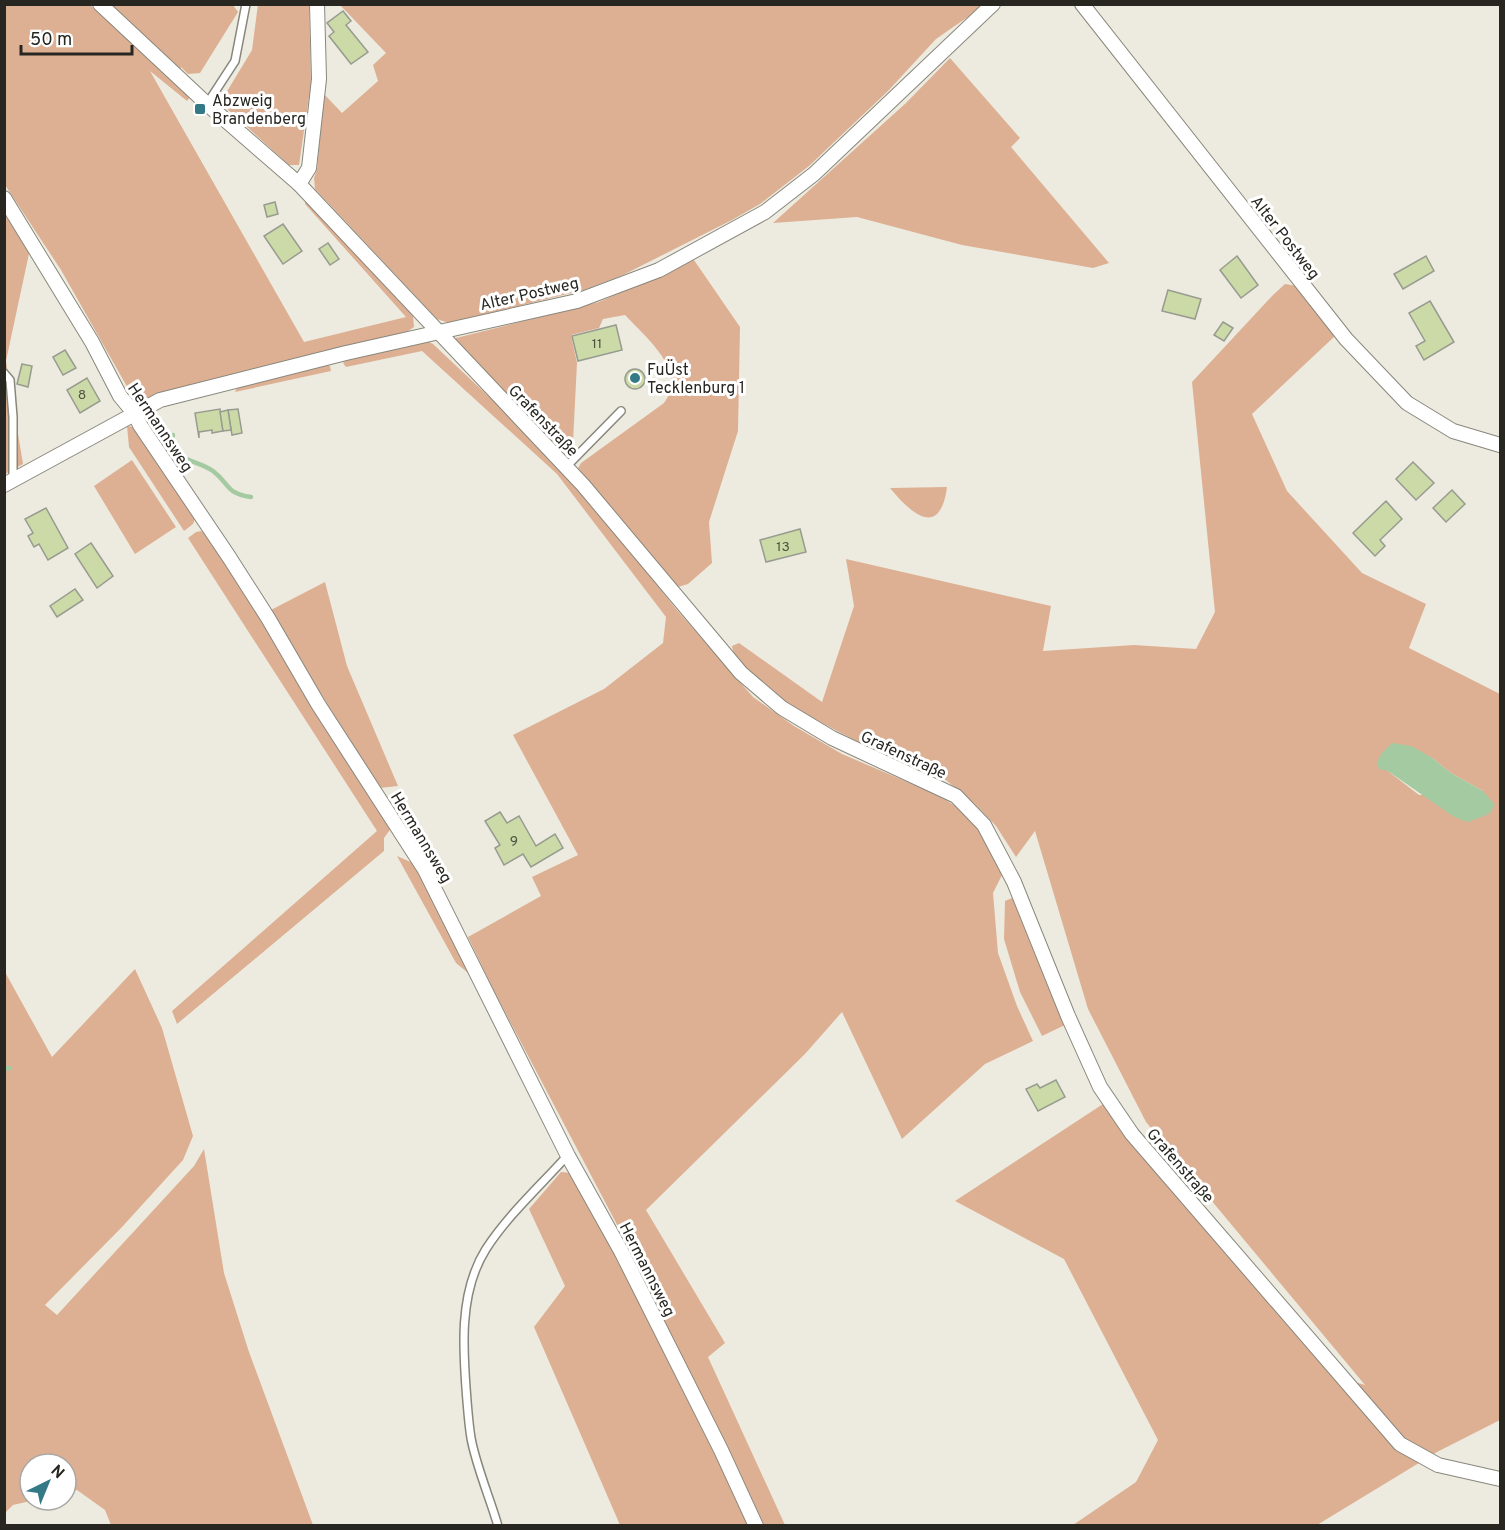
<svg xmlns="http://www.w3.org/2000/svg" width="1505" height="1530" font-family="Overpass,sans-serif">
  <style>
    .green { fill: #ddb094; fill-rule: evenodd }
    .water { fill: #a4caa1 }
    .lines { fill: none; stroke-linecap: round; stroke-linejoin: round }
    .stream { stroke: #a4caa1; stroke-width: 4.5 }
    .building { fill: #cbdaa6; stroke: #979b90; stroke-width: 1.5 }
    .lane-casing { stroke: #89877c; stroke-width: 10 }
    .street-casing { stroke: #89877c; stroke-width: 16 }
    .lane { stroke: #fff; stroke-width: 7 }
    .street { stroke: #fff; stroke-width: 14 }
    .poi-dot { fill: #337a86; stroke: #fff; stroke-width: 2 }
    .labels { text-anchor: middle; stroke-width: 6; stroke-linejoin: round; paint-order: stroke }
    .number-label { font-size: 14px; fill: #505342 }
    .poi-label { font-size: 16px; fill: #272621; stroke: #fff; text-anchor: start }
    .street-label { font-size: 16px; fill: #272621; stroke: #fff }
  </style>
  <rect width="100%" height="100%" fill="#edebdf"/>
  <!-- green -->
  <g class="green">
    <path d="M258,4L309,5L311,83L299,165H289L225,107L223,98L252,50Z"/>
    <path d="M4,5H90L190,97L187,101L150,71L304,342L406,317L305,204V199L395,293L413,316L414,327L405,333L149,401L134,399L61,270L5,185Z"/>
    <path d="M107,5H233L238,12L200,73L188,74L181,67L180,73Z"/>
    <path d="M340,5H985L936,39L888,91L809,166L760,204L732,220L623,275L584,290L449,323L437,319L315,189L314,178L317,170L324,94L342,113L378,81L373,65L386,53Z"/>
    <path d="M950,58L1020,138L1011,147L1109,263L1093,268L962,245L857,217L773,223L906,103Z"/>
    <path d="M4,208L30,249L6,361L23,464L5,474Z"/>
    <path d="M694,260L740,327L738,431L709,522L712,563L688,584L675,588L578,468L581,463L664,403C689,371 645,337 625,315L603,319L599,328L571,335L577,363L573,442L562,449L557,446L479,370L456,342V338L599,302Z"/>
    <path d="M1285,284L1297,286L1335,336L1252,414L1287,491L1362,573L1426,604L1409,648L1500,694V1420L1437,1452L1317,1525H1073L1136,1482L1158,1440L1064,1259L955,1201L1103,1104L1131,1143L1331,1375L1365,1385L1146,1122L1088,1009L1035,831L1016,857L996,826L974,803L920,759L885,744L876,750C844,735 735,682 732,646L739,643L822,702L854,606L846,559L1051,606L1043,651L1134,645L1196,649L1215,612L1192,382L1273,295ZM1431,757L1451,773L1483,791L1419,795L1388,771Z"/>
    <path d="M423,339L433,344L551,455L600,513L676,609L753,697L794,726L842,754L940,796L966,813L985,839L1004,871L993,893L998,953L1017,1006L1033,1041L985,1064L902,1139L842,1012L805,1054L646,1210L725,1343L708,1357L785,1525H620L534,1327L565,1286L529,1209L561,1172L572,1173L613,1248L623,1236L495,993L468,937L541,896L532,877L578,855L513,735L604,689L663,643L666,617L557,474L422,351L346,367L343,363L349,357Z"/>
    <path d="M325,364L330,366L331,371L235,392L237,388Z"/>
    <path d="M127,426L134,427L142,435L195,519L193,524L184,531L129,447Z"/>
    <path d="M132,460L176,527L135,554L94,486Z"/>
    <path d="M947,487C940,539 911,514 890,488Z"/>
    <path d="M201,531L207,535L392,827L384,838V851L177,1024L172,1011L377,831L188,538L196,532Z"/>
    <path d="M325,582L347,666L398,786L380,788L269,611Z"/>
    <path d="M397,856L415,864L473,977L456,963Z"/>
    <path d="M1012,898L1019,906L1065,1025L1042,1036L1020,992L1004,939L1005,901Z"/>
    <path d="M135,969L162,1028L193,1136L183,1160L122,1227L45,1305L57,1315L194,1166L204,1149L224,1273L249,1352L313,1525H111L105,1510L77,1490L66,1493V1464H30V1500H35L13,1505L5,1513V972L52,1057Z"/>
  </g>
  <!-- water -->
  <path class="water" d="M1392,743L1411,746L1431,757L1451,773L1483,791L1495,805L1489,814L1468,822L1454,817L1388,771L1379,769L1377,762L1382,753Z"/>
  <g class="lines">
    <!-- stream -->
    <g class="stream">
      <path d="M173,435L171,443C178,462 197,460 213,471C230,484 225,493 251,497"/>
      <path d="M4,1069L10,1068"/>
    </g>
  </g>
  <!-- building -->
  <g class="building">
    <path d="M343,11L351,21L346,25L368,52L351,64L329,36L334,32L327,23Z"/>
    <path d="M275,202L278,214L267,217L264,205Z"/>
    <path d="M283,224L302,251L283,264L264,236Z"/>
    <path d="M328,243L339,259L330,265L319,249Z"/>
    <path d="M1237,256L1258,285L1241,298L1220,270Z"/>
    <path d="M1426,256L1434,271L1403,289L1394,274Z"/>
    <path d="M1168,290L1201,299L1195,319L1162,311Z"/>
    <path d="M1430,301L1454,342L1424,360L1416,346L1425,341L1409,313Z"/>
    <path d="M1223,322L1233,328L1224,341L1214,335Z"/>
    <path d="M616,325L622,350L578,361L572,336Z"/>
    <path d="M65,350L76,368L63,375L53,357Z"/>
    <path d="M22,364L32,366L28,387L17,384Z"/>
    <circle cx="635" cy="379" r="10"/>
    <path d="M87,378L100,401L80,413L67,390Z"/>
    <path d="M220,409L223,431L212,433V430L199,432V438L195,413Z"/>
    <path d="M238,409L242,433L232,435L228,410Z"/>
    <path d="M228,410L231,430L223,431L220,412Z"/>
    <path d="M1413,462L1434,483L1416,500L1396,479Z"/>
    <path d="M1452,490L1465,504L1446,522L1433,508Z"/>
    <path d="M1386,501L1402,519L1380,540L1385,546L1375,556L1353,533Z"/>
    <path d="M46,508L68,548L48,560L39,544L34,547L28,536L33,533L25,519Z"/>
    <path d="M800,529L806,552L766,562L760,540Z"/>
    <path d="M91,543L113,576L97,588L75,554Z"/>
    <path d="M75,589L83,600L57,617L50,606Z"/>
    <path d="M500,812L507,823L519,816L536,846L555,834L563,848L531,867L523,854L504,865L495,848L500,845L485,821Z"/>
    <path d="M1056,1080L1065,1097L1038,1111L1026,1089L1037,1084L1040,1088Z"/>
  </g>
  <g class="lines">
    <!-- lane casing -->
    <g class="lane-casing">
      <g id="lane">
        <path d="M207,104L235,61L246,4"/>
        <path d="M4,373L10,380L13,417V479"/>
        <path d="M566,467L621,411"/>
        <path d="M498,1526C490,1498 476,1466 471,1438C469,1426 468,1413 467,1401C463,1352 458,1293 486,1249C508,1215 540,1186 567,1156"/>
      </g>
    </g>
    <!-- street casing -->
    <g class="street-casing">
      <g id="street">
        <path d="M100,4L207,104L299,184L583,485L741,673L782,708L832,738L956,796L984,825L1014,882L1068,1016L1100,1087L1132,1134L1400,1444L1438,1465L1500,1479"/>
        <path d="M1082,4L1346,339L1407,403L1453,431L1500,445"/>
        <path d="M299,184L309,168L319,79L317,4"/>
        <path d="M4,198L92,342L120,396L134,413L140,425L229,557L268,618L318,704L425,870L568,1156L621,1251L721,1450L756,1526"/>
        <path d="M4,485L160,400L346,353L577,301L659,270L765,212L814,174L993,4"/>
      </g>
    </g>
    <!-- lane -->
    <use href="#lane" class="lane"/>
    <!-- street -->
    <use href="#street" class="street"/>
  </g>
  <!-- markers -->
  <g class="poi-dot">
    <rect x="194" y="103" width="12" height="12" rx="3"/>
    <circle cx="635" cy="378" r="6"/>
  </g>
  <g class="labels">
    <!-- number labels -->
    <g class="number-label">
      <text x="597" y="348">11</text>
      <text x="82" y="399">8</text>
      <text x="783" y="551">13</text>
      <text x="514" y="845">9</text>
    </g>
    <!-- poi labels -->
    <g class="poi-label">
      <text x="212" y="106">Abzweig<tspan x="212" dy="18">Brandenberg</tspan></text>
      <text x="647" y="375">FuÜst<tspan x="647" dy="18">Tecklenburg 1</tspan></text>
    </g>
    <!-- street labels -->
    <g class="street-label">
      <text transform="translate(1286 237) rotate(52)" y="6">Alter Postweg</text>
      <text transform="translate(529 293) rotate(-13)" y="6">Alter Postweg</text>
      <text transform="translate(544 420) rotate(46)" y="6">Grafenstraße</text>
      <text transform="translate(161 427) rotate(56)" y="6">Hermannsweg</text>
      <text transform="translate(904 754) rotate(25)" y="6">Grafenstraße</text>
      <text transform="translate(422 837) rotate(59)" y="6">Hermannsweg</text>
      <text transform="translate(1181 1165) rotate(49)" y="6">Grafenstraße</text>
      <text transform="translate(648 1269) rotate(63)" y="6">Hermannsweg</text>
    </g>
  </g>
  <!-- border -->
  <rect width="1505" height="1530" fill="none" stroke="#272621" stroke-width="12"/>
  <!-- north arrow -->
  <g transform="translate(48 1482) rotate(43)"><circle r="28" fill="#ffffff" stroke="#a9a8a6" stroke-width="1.5"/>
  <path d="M0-4.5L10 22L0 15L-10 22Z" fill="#337a86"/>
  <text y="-9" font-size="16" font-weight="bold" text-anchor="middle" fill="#272621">N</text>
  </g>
  <!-- scale -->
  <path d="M21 45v9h111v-9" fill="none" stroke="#272621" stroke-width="3"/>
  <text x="30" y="45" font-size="18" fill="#272621" stroke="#ffffff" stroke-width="4.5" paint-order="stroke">50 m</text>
</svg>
